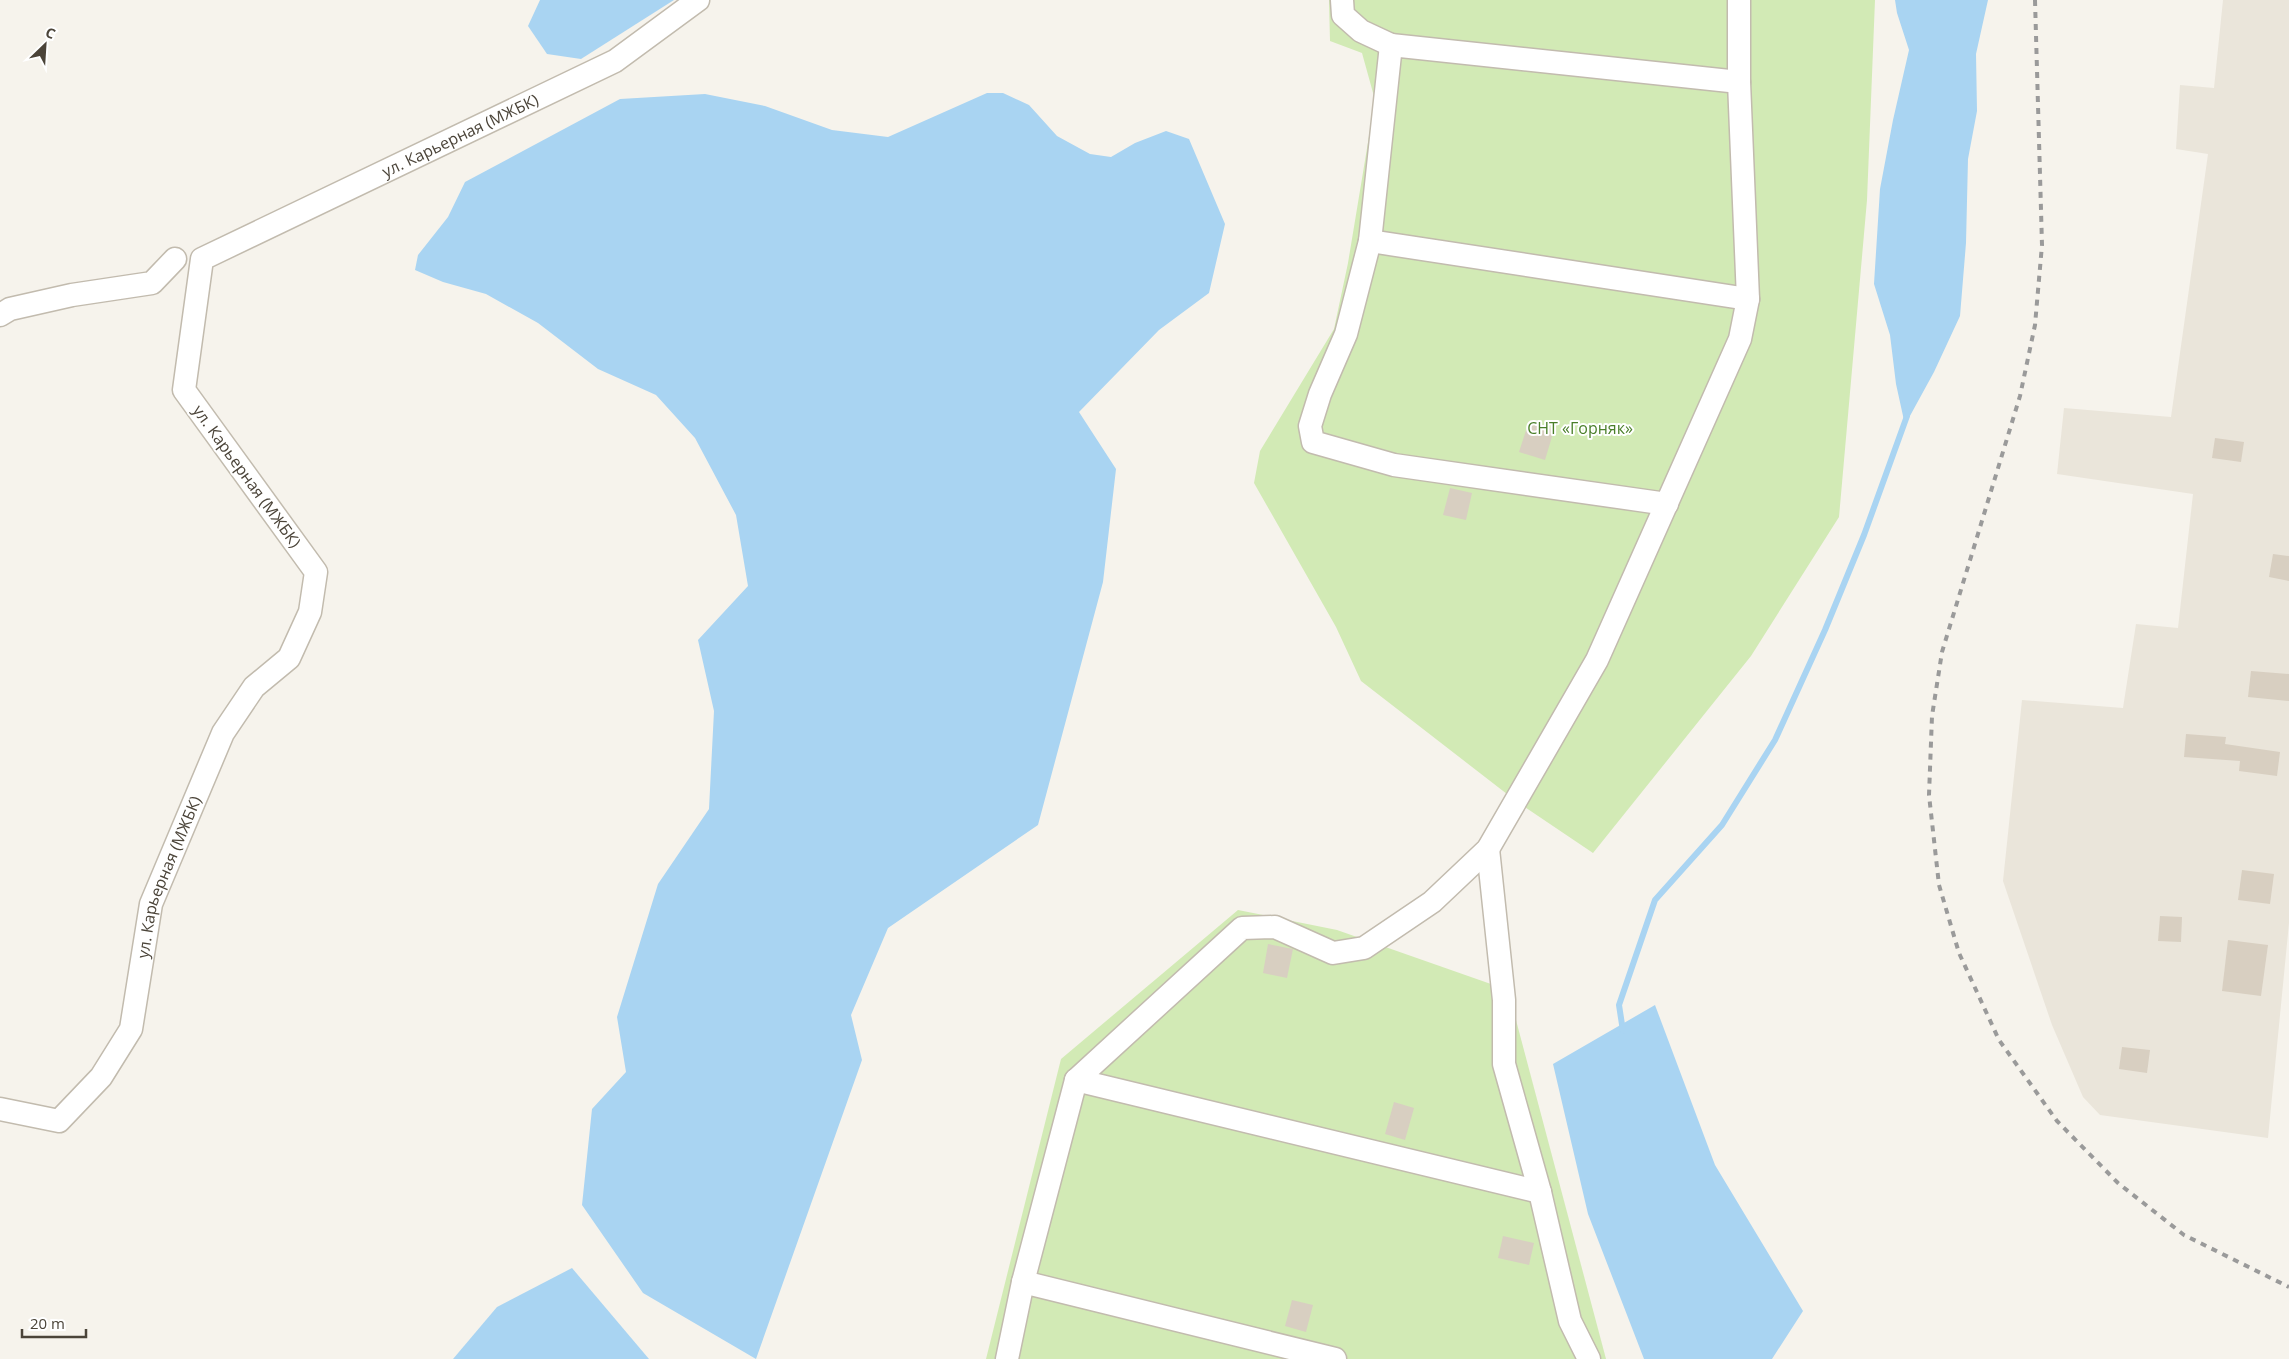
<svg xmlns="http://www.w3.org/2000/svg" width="2289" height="1359" font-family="'Open Sans',sans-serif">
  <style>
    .residential { fill: #eae5da }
    .green { fill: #d2eab5 }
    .water { fill: #a9d4f2 }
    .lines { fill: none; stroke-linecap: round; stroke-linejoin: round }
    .stream { stroke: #a9d4f2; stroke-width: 6 }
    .building { fill: #d8cfc1 }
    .minor-casing { stroke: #c2bbae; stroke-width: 25 }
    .minor { stroke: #fff; stroke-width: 22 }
    .rail { stroke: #9a9a9a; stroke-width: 4; stroke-dasharray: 6 6; stroke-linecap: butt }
    .labels { text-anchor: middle; stroke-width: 4; stroke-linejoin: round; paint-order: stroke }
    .street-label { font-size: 16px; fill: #4b4439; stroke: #fff }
    .park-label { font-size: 16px; fill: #4a7f2a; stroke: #fff }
  </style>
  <rect width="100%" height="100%" fill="#f6f3ec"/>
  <!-- residential -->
  <path class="residential" d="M2223,0H2289V923L2268,1138L2100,1115L2083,1097L2052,1025L2003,881L2022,700L2123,708L2136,624L2178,628L2193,494L2057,474L2064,408L2171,417L2208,154L2176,149L2180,85L2214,88Z"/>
  <!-- green -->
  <g class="green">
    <path d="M1329,0H1875L1867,200L1839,517L1751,656L1593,853L1516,801L1361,681L1336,627L1254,483L1260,451L1334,329L1348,263L1375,100L1362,53L1330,41Z"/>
    <path d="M1238,910L1337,930L1508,990L1606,1359H986L1061,1059Z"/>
  </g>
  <!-- water -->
  <g class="water">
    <path d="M540,0H674L581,59L547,54L528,26Z"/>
    <path d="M1895,0H1988L1976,54L1977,111L1968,159L1966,243L1960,316L1934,372L1905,425L1896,384L1890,335L1874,284L1880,189L1893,120L1909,50L1897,13Z"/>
    <path d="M987,93H1003L1029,105L1057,136L1090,154L1111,157L1135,143L1166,131L1189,139L1225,224L1209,293L1159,330L1079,412L1116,469L1103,582L1038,825L888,928L851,1015L862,1060L756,1359L643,1293L582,1205L592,1109L626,1072L617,1017L658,884L709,809L714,711L698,640L748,586L736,515L695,438L656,395L598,369L538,323L486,294L443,282L415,270L418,255L448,217L465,182L620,99L705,94L765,106L832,130L888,137Z"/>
    <path d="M1655,1005L1715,1165L1803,1311L1772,1359H1644L1588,1214L1553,1064Z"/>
    <path d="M572,1268L649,1359H453L497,1307Z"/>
  </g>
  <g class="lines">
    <!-- stream -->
    <path class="stream" d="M1623,1031L1619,1005L1655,900L1722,825L1775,740L1825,630L1864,535L1907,416"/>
  </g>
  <!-- building -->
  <g class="building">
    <path d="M1529,421L1554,430L1545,460L1519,452Z"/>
    <path d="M2215,438L2244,442L2241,462L2212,458Z"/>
    <path d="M1450,488L1472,493L1466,520L1443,515Z"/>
    <path d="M2273,554L2289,556V581L2269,577Z"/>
    <path d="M2251,671L2289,674V701L2248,697Z"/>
    <path d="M2186,734L2226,737L2225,744L2280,752L2277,776L2239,771L2240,761L2184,757Z"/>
    <path d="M2242,870L2274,874L2270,904L2238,900Z"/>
    <path d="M2160,916L2182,917L2181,942L2158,941Z"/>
    <path d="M2228,940L2268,945L2261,996L2222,991Z"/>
    <path d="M1268,944L1293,949L1287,978L1263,973Z"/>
    <path d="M2122,1047L2150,1050L2147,1073L2119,1069Z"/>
    <path d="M1394,1102L1414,1108L1405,1140L1385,1134Z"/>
    <path d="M1503,1236L1534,1243L1529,1265L1498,1258Z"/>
    <path d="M1292,1300L1313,1305L1306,1332L1285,1326Z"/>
  </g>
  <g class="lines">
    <!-- minor casing -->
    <g class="minor-casing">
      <g id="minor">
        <path d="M1342,0L1343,15L1361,31L1391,45"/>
        <path d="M1370,241L1748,299"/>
        <path d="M0,315L10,309L72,295L152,283L175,259"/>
        <path d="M1667,504L1394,465L1313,442L1310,426L1320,394L1346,334L1370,241L1391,45L1739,82"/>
        <path d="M1488,849L1504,1000V1064L1540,1192L1570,1321L1589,1359"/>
        <path d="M1076,1080L1540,1192"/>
        <path id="s1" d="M0,1109L59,1121L101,1077L131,1029L151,904L223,733L254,687L289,658L310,612L316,572L184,390L202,259L615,61L698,0"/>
        <path d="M1023,1282L1335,1359"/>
        <path d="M1007,1359L1023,1282L1076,1080L1242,928L1275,927L1333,953L1364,948L1432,902L1488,849L1597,660L1740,339L1748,299L1739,82V0"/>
      </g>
    </g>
    <!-- minor -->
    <use href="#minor" class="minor"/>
    <!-- rail -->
    <path class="rail" d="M2035,0L2042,245L2035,325L2020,396L1942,652L1932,716L1929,795L1939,885L1959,953L1999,1040L2057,1121L2118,1183L2184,1235L2289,1287"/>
  </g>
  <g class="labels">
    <!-- street labels -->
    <g class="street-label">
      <text dy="6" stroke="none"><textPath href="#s1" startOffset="1325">ул. Карьерная (МЖБК)</textPath></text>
      <text transform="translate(247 476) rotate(54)" y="6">ул. Карьерная (МЖБК)</text>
      <text dy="6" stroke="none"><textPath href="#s1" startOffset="335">ул. Карьерная (МЖБК)</textPath></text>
    </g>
    <!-- park labels -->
    <g class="park-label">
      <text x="1580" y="434">СНТ «Горняк»</text>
    </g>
  </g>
  <!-- north arrow -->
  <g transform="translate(45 45) rotate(25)" stroke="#ffffff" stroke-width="4" paint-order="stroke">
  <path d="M0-4L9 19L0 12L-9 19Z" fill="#4b4439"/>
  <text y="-8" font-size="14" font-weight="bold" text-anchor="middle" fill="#4b4439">С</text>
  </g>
  <!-- scale -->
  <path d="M22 1329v8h64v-8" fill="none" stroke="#4b4439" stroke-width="2.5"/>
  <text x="30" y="1329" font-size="15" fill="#4b4439" stroke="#ffffff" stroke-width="4" paint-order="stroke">20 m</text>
</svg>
